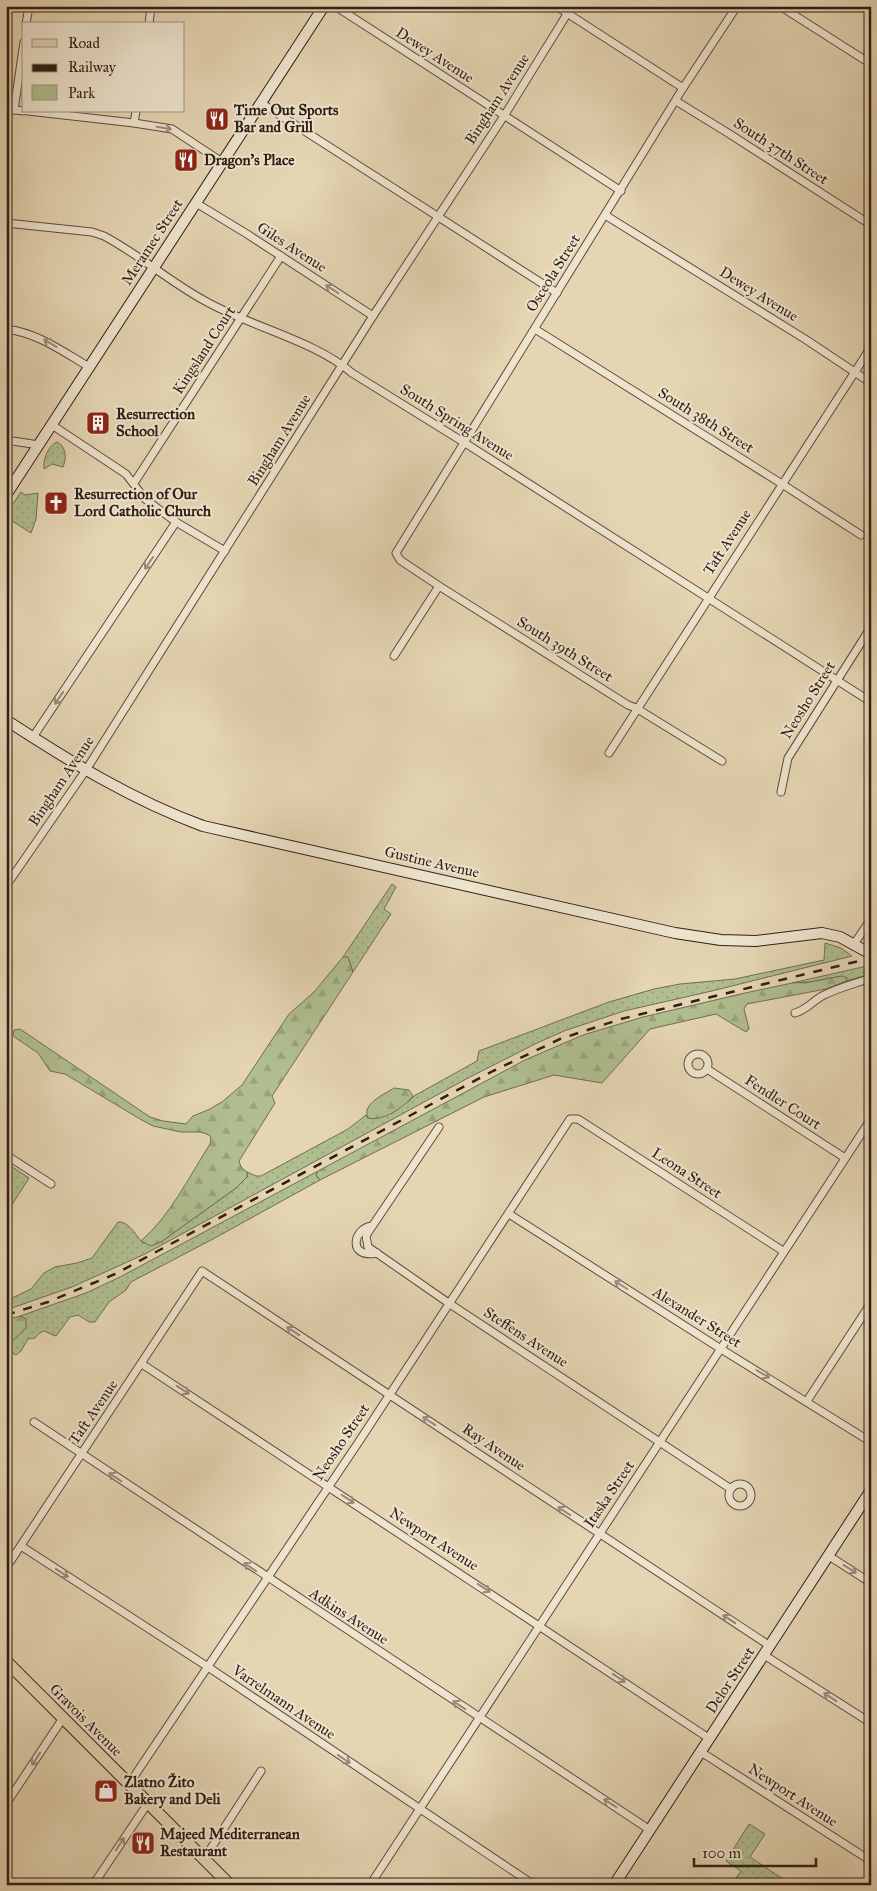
<svg xmlns="http://www.w3.org/2000/svg" width="877" height="1891" font-family="'IM FELL Great Primer',serif">
  <style>
    .green { fill: url(#green-dots); stroke: #6f6e53 }
    .forest { fill: url(#forest-firs); stroke: #6f6e53 }
    .lines { fill: none; stroke-linecap: round; stroke-linejoin: round }
    .street-casing { stroke: #5c4b3d; stroke-width: 9 }
    .secondary-casing { stroke: #2e1d16; stroke-width: 12 }
    .primary-casing { stroke: #2e1d16; stroke-width: 13 }
    .street { stroke: #eee4ce; stroke-width: 7 }
    .secondary { stroke: #eee4ce; stroke-width: 10 }
    .primary { stroke: #e5d5b3; stroke-width: 11 }
    .rail { stroke: #2e1d16; stroke-width: 2.5; stroke-dasharray: 9 9; stroke-linecap: butt }
    .oneway { stroke: #988a7b }
    .labels { text-anchor: middle; stroke-width: 4; stroke-linejoin: round; paint-order: stroke }
    .street-label { font-size: 15px; fill: #2e1d16; stroke: #eee4ce }
    .poi-label { font-size: 15px; font-weight: bold; fill: #2e1d16; stroke: #eee4ce; text-anchor: start }
  </style>
  <defs>
    <pattern id="green-dots" width="8" height="8" patternUnits="userSpaceOnUse" patternTransform="scale(1.25)"><rect width="8" height="8" fill="#b0be90"/><path d="M2 2h.1M6 6h.1" fill="none" stroke="#98a37b" stroke-width="1.8" stroke-linecap="round"/></pattern>
    <pattern id="forest-firs" width="22" height="20" patternUnits="userSpaceOnUse" patternTransform="scale(1.25)"><rect width="22" height="20" fill="#b0be90"/><path d="M5 1l3.5 6h-7zM16 11l3.5 6h-7z" fill="#98a37b"/></pattern>
  </defs>
  <rect width="100%" height="100%" fill="#e5d5b3"/>
  <filter id="stains"><feTurbulence type="fractalNoise" baseFrequency=".004" numOctaves="4"/><feColorMatrix values="0 0 0 0 .2 0 0 0 0 .09 0 0 0 0 .02 0 0 0 .5 -.17"/></filter>
  <radialGradient id="worn" r=".72"><stop offset=".6" stop-color="#630" stop-opacity="0"/><stop offset="1" stop-color="#630" stop-opacity=".3"/></radialGradient>
  <!-- green -->
  <g class="green">
    <path d="M57,442C66,446 67,458 63,467L52,464L44,469C43,459 48,446 57,442Z"/>
    <path d="M21,492L25,495L38,493L36,519L31,533L6,517V514Z"/>
    <path d="M392,884L396,887L384,909L391,914L353,972L348,958L343,957Z"/>
    <path d="M825,943L841,948L852,956L712,991L624,1011L564,1031L537,1043L470,1077L145,1254L72,1287L6,1310V1301L31,1289L44,1273L55,1267L77,1263L92,1258L118,1222C129,1221 136,1236 143,1243L161,1242L236,1188L247,1177V1172L256,1176H261L348,1129L366,1115L368,1118L409,1101L414,1096L477,1061L479,1051L609,1002L654,989L680,984L735,979L824,960Z"/>
    <path d="M867,966L871,968V974L846,981V978L842,976L810,982L792,983Z"/>
    <path d="M6,1163L29,1178L6,1214Z"/>
    <path d="M318,1171L316,1175L320,1180L213,1239L131,1282L126,1290L109,1302L95,1322H89L78,1315L70,1317L56,1336C44,1333 46,1326 35,1338L28,1339L21,1351L16,1355L6,1350V1343L13,1340L26,1319L20,1316L86,1293L120,1277Z"/>
    <path d="M749,1824L765,1834L750,1857L792,1885H731L741,1871L726,1861Z"/>
  </g>
  <!-- forest -->
  <g class="forest">
    <path d="M343,957H348L353,972L272,1096L275,1103L239,1161L241,1167L247,1172V1177L236,1188L161,1242L151,1246L141,1241C170,1216 189,1177 210,1144L211,1137L207,1134L200,1132H181L153,1126L140,1119L65,1074L50,1071L38,1053L13,1036L14,1030L20,1029L150,1117L163,1121L186,1124L193,1116L208,1110L222,1102L242,1085L289,1014L314,992Z"/>
    <path d="M842,976L847,978L846,981L826,989L747,1004L744,1009L749,1029L746,1032L716,1014L650,1029L602,1083L554,1075L484,1097L320,1180L316,1175L318,1171L525,1060L583,1035L643,1017L745,993L792,983L810,982Z"/>
    <path d="M394,1088L409,1090L413,1096C404,1107 383,1122 368,1118C361,1104 385,1094 394,1088Z"/>
    <path d="M20,1316L26,1319V1328L13,1340L6,1343V1320Z"/>
  </g>
  <g class="lines">
    <!-- street casing -->
    <g class="street-casing">
      <g id="street">
        <path d="M335,6L621,191"/>
        <path d="M556,6L683,88"/>
        <path d="M780,6L871,64"/>
        <path d="M26,24L29,6"/>
        <path d="M149,24L151,6"/>
        <path d="M676,101L728,133L871,225"/>
        <path d="M261,103L557,293"/>
        <path d="M6,109L24,111"/>
        <path d="M14,110L24,42"/>
        <path d="M28,111L134,123L172,129L222,162"/>
        <path d="M134,123L136,111"/>
        <path d="M196,203L247,234L373,316"/>
        <path d="M605,215L805,339L871,383"/>
        <path d="M6,223L92,232L104,236C140,255 171,283 207,302C252,327 315,341 352,373L465,443L871,702"/>
        <path d="M6,329C38,333 62,351 89,367"/>
        <path d="M535,329L782,484L861,535"/>
        <path d="M52,425L126,474L145,499L176,522L225,551"/>
        <path d="M6,440L39,445"/>
        <path d="M134,483L281,256"/>
        <path d="M394,656L439,586"/>
        <path d="M33,737L176,522"/>
        <path d="M609,753L871,347"/>
        <path d="M722,761L636,708L628,705L439,586L400,560L396,553L683,88L737,6"/>
        <path d="M781,792L788,758L871,627"/>
        <path d="M6,886L86,770L373,316L504,116L572,6"/>
        <path d="M854,944L871,919"/>
        <path d="M795,1013C806,1010 812,1002 822,996C837,988 854,984 871,978"/>
        <circle cx="698" cy="1064" r="10"/>
        <path d="M707,1069L845,1158"/>
        <path d="M439,1127L369,1231L366,1236L368,1247L450,1304L731,1489"/>
        <path d="M6,1155L51,1184"/>
        <path d="M509,1214L721,1349L871,1442"/>
        <path d="M372,1226C353,1228 347,1259 377,1253"/>
        <path d="M142,1364L710,1739"/>
        <path d="M807,1401L871,1303"/>
        <path d="M34,1422L650,1830"/>
        <circle cx="740" cy="1495" r="11"/>
        <path d="M21,1546L208,1667L531,1883"/>
        <path d="M829,1556L871,1583"/>
        <path d="M6,1568L202,1271L770,1646"/>
        <path d="M764,1655L871,1723"/>
        <path d="M701,1752L871,1861"/>
        <path d="M129,1784L360,1440L570,1119H578L783,1251"/>
        <path d="M6,1804L63,1718"/>
        <path d="M204,1859L261,1771"/>
        <path d="M93,1885L148,1803"/>
        <path d="M370,1885L871,1119"/>
      </g>
    </g>
    <!-- secondary casing -->
    <g class="secondary-casing">
      <g id="secondary">
        <path d="M6,495L324,6"/>
        <path d="M6,720C69,761 132,800 203,826L675,933L721,940L756,941L822,933L840,937L871,954"/>
        <path d="M614,1885L871,1490"/>
      </g>
    </g>
    <!-- primary casing -->
    <g class="primary-casing">
      <path id="primary" d="M6,1661L230,1885"/>
    </g>
    <!-- street -->
    <use href="#street" class="street"/>
    <!-- secondary -->
    <use href="#secondary" class="secondary"/>
    <!-- primary -->
    <use href="#primary" class="primary"/>
    <!-- rail -->
    <path class="rail" d="M6,1315L48,1302L115,1274L493,1071L560,1039L621,1019L871,958"/>
  </g>
  <!-- one-way arrows -->
  <defs><path id="oneway-shaft" d="M-6 0H5M1.5-3L5.5 0L1.5 3" fill="none" stroke-width="1.6" stroke-linecap="round" stroke-linejoin="round" transform="scale(1.25)"/></defs>
  <g class="oneway">
    <use href="#oneway-shaft" transform="translate(164 128) rotate(10)"/>
    <use href="#oneway-shaft" transform="translate(332 289) rotate(-147)"/>
    <use href="#oneway-shaft" transform="translate(50 343) rotate(-149)"/>
    <use href="#oneway-shaft" transform="translate(149 563) rotate(124)"/>
    <use href="#oneway-shaft" transform="translate(59 698) rotate(124)"/>
    <use href="#oneway-shaft" transform="translate(621 1285) rotate(-148)"/>
    <use href="#oneway-shaft" transform="translate(293 1331) rotate(-147)"/>
    <use href="#oneway-shaft" transform="translate(763 1374) rotate(31)"/>
    <use href="#oneway-shaft" transform="translate(183 1390) rotate(33)"/>
    <use href="#oneway-shaft" transform="translate(429 1421) rotate(-146)"/>
    <use href="#oneway-shaft" transform="translate(115 1477) rotate(-147)"/>
    <use href="#oneway-shaft" transform="translate(348 1499) rotate(33)"/>
    <use href="#oneway-shaft" transform="translate(564 1511) rotate(-146)"/>
    <use href="#oneway-shaft" transform="translate(250 1567) rotate(-146)"/>
    <use href="#oneway-shaft" transform="translate(850 1569) rotate(32)"/>
    <use href="#oneway-shaft" transform="translate(62 1573) rotate(34)"/>
    <use href="#oneway-shaft" transform="translate(484 1588) rotate(33)"/>
    <use href="#oneway-shaft" transform="translate(729 1619) rotate(-147)"/>
    <use href="#oneway-shaft" transform="translate(619 1678) rotate(34)"/>
    <use href="#oneway-shaft" transform="translate(830 1697) rotate(-147)"/>
    <use href="#oneway-shaft" transform="translate(459 1705) rotate(-147)"/>
    <use href="#oneway-shaft" transform="translate(36 1759) rotate(123)"/>
    <use href="#oneway-shaft" transform="translate(344 1759) rotate(34)"/>
    <use href="#oneway-shaft" transform="translate(610 1803) rotate(-147)"/>
    <use href="#oneway-shaft" transform="translate(120 1844) rotate(-57)"/>
  </g>
  <!-- icons -->
  <defs>
    <g id="restaurant-square" transform="scale(1.25)"><rect x="-9" y="-9" width="18" height="18" rx="4" fill="#8f2418" stroke="#eee4ce"/><path d="M-5-6h1v4h1v-4h1v4h1v-4h1v5L-1.5 .5V6h-2V.5L-5-1ZM5-6V6H3V1.5H1.5Q1.5-4 5-6Z" fill="#fff"/></g>
    <g id="building-square" transform="scale(1.25)"><rect x="-9" y="-9" width="18" height="18" rx="4" fill="#8f2418" stroke="#eee4ce"/><path d="M-4-6H4V6H1V3H-1V6H-4ZM-2.5-4.3h1.7v1.8h-1.7ZM.8-4.3h1.7v1.8H.8ZM-2.5-1h1.7V.8h-1.7ZM.8-1h1.7V.8H.8Z" fill="#fff"/></g>
    <g id="church-square" transform="scale(1.25)"><rect x="-9" y="-9" width="18" height="18" rx="4" fill="#8f2418" stroke="#eee4ce"/><path d="M-1.2-6h2.4v3.5h3.3v2.4h-3.3V6h-2.4V-.1h-3.3v-2.4h3.3Z" fill="#fff"/></g>
    <g id="shop-square" transform="scale(1.25)"><rect x="-9" y="-9" width="18" height="18" rx="4" fill="#8f2418" stroke="#eee4ce"/><path d="M-5-2.5h2.3a2.7 3.5 0 0 1 5.4 0H5L5.5 6h-11ZM-1.5-2.5h3a1.5 2.3 0 0 0-3 0Z" fill="#fff"/></g>
  </defs>
  <g fill-rule="evenodd">
    <use href="#restaurant-square" x="217" y="119"/>
    <use href="#restaurant-square" x="186" y="160"/>
    <use href="#building-square" x="98" y="423"/>
    <use href="#church-square" x="56" y="503"/>
    <use href="#shop-square" x="106" y="1791"/>
    <use href="#restaurant-square" x="143" y="1843"/>
  </g>
  <g class="labels">
    <!-- street labels -->
    <g class="street-label">
      <text transform="translate(435 55) rotate(33)" y="5">Dewey Avenue</text>
      <text transform="translate(497 99) rotate(-57)" y="5">Bingham Avenue</text>
      <text transform="translate(781 151) rotate(33)" y="5">South 37th Street</text>
      <text transform="translate(152 242) rotate(-57)" y="5">Meramec Street</text>
      <text transform="translate(292 247) rotate(33)" y="5">Giles Avenue</text>
      <text transform="translate(553 273) rotate(-58)" y="5">Osceola Street</text>
      <text transform="translate(759 294) rotate(32)" y="5">Dewey Avenue</text>
      <text transform="translate(204 350) rotate(-57)" y="5">Kingsland Court</text>
      <text transform="translate(706 420) rotate(32)" y="5">South 38th Street</text>
      <text transform="translate(457 422) rotate(32)" y="5">South Spring Avenue</text>
      <text transform="translate(279 440) rotate(-58)" y="5">Bingham Avenue</text>
      <text transform="translate(727 542) rotate(-57)" y="5">Taft Avenue</text>
      <text transform="translate(565 649) rotate(32)" y="5">South 39th Street</text>
      <text transform="translate(808 700) rotate(-58)" y="5">Neosho Street</text>
      <text transform="translate(61 781) rotate(-56)" y="5">Bingham Avenue</text>
      <text transform="translate(432 862) rotate(13)" y="5">Gustine Avenue</text>
      <text transform="translate(783 1102) rotate(33)" y="5">Fendler Court</text>
      <text transform="translate(687 1173) rotate(33)" y="5">Leona Street</text>
      <text transform="translate(697 1317) rotate(32)" y="5">Alexander Street</text>
      <text transform="translate(526 1337) rotate(33)" y="5">Steffens Avenue</text>
      <text transform="translate(93 1412) rotate(-56)" y="5">Taft Avenue</text>
      <text transform="translate(341 1442) rotate(-56)" y="5">Neosho Street</text>
      <text transform="translate(494 1447) rotate(34)" y="5">Ray Avenue</text>
      <text transform="translate(609 1494) rotate(-56)" y="5">Itaska Street</text>
      <text transform="translate(434 1539) rotate(33)" y="5">Newport Avenue</text>
      <text transform="translate(349 1616) rotate(33)" y="5">Adkins Avenue</text>
      <text transform="translate(730 1680) rotate(-57)" y="5">Delor Street</text>
      <text transform="translate(284 1702) rotate(34)" y="5">Varrelmann Avenue</text>
      <text transform="translate(86 1720) rotate(45)" y="5">Gravois Avenue</text>
      <text transform="translate(793 1795) rotate(33)" y="5">Newport Avenue</text>
    </g>
    <!-- poi labels -->
    <g class="poi-label">
      <text x="234" y="115">Time Out Sports<tspan x="234" dy="17">Bar and Grill</tspan></text>
      <text x="204" y="165">Dragon's Place</text>
      <text x="116" y="419">Resurrection<tspan x="116" dy="17">School</tspan></text>
      <text x="74" y="499">Resurrection of Our<tspan x="74" dy="17">Lord Catholic Church</tspan></text>
      <text x="124" y="1787">Zlatno Žito<tspan x="124" dy="17">Bakery and Deli</tspan></text>
      <text x="160" y="1839">Majeed Mediterranean<tspan x="160" dy="17">Restaurant</tspan></text>
    </g>
  </g>
  <!-- margin -->
  <rect width="877" height="1891" fill="none" stroke="#e5d5b3" stroke-width="25"/>
  <rect x="8" y="8" width="862" height="1876" fill="none" stroke="#2e1d16" stroke-width="2.5"/>
  <rect x="12" y="12" width="852" height="1866" fill="none" stroke="#2e1d16"/>
  <!-- legend -->
  <rect x="22" y="22" width="162" height="90" fill="#eee4ce" stroke="#a19484"/>
  <rect x="32" y="39" width="25" height="8" fill="#e5d5b3" stroke="#a19484"/>
  <text x="68" y="48" font-size="15" fill="#2e1d16">Road</text>
  <rect x="32" y="64" width="25" height="8" fill="#2e1d16" stroke="#a19484"/>
  <text x="68" y="72" font-size="15" fill="#2e1d16">Railway</text>
  <rect x="32" y="85" width="25" height="15" fill="#b0be90" stroke="#a19484"/>
  <text x="68" y="98" font-size="15" fill="#2e1d16">Park</text>
  <!-- scale -->
  <path d="M694 1858v8h122v-8" fill="none" stroke="#2e1d16" stroke-width="2.5"/>
  <text x="702" y="1858" font-size="15" fill="#2e1d16" stroke="#eee4ce" stroke-width="4" paint-order="stroke">100 m</text>
  <rect width="100%" height="100%" filter="url(#stains)"/>
  <rect width="100%" height="100%" fill="url(#worn)"/>
</svg>
